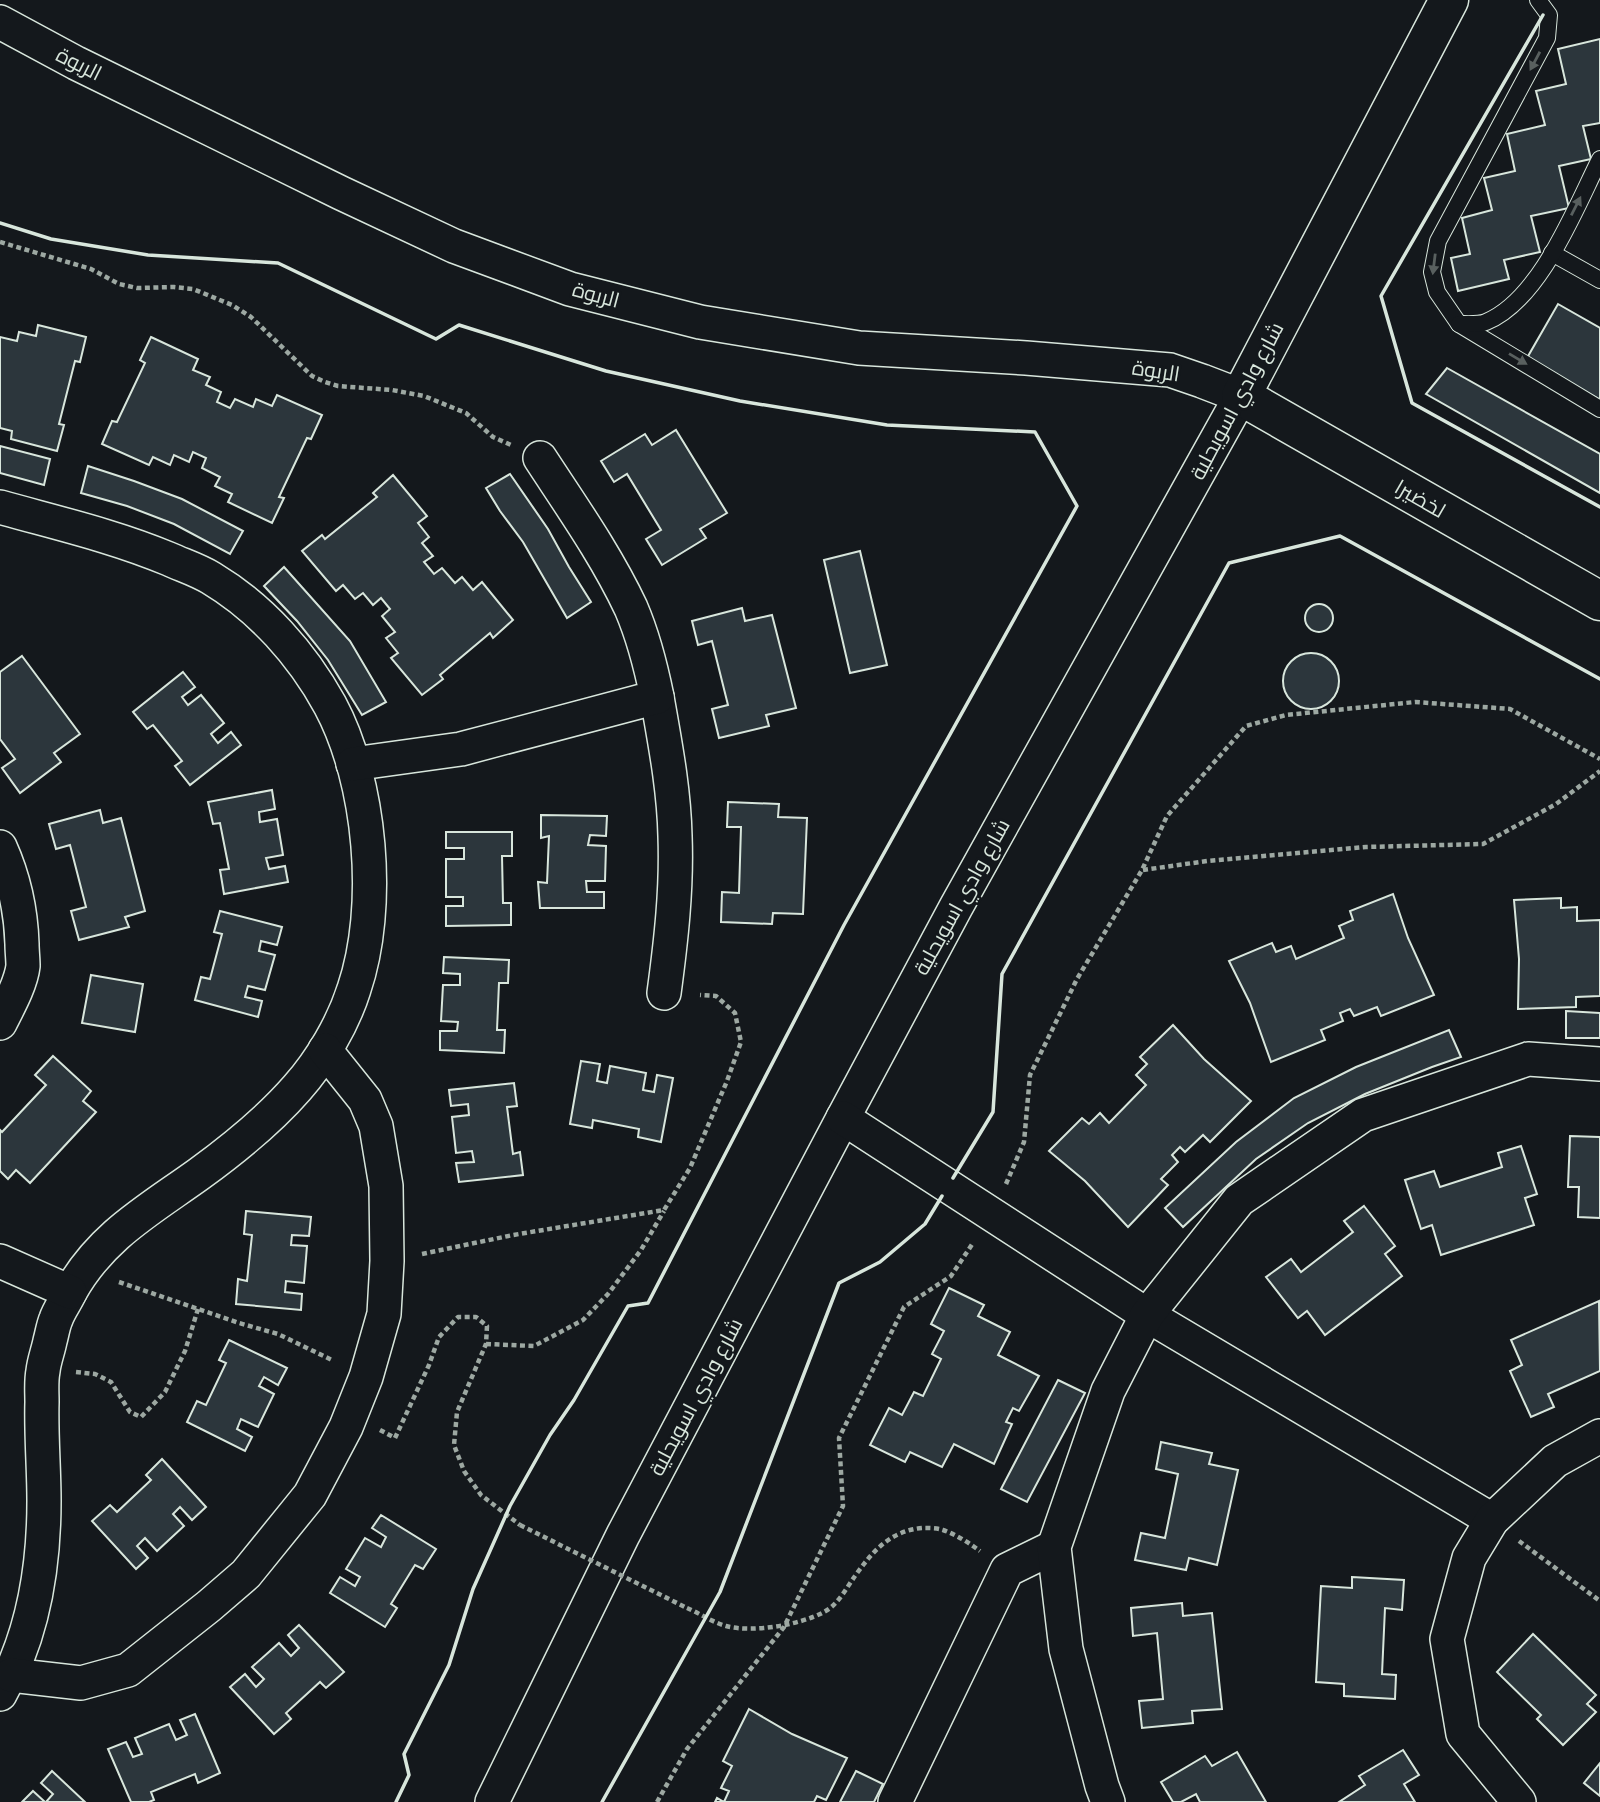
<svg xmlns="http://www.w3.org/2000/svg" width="1600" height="1802" font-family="'IBM Plex Sans',Cairo,sans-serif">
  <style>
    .building { fill: #2c363c; stroke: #d8e6dc; stroke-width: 2 }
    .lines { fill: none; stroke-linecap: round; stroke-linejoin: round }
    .lane-casing { stroke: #d8e6dc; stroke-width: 18 }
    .street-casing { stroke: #d8e6dc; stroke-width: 36 }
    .secondary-casing { stroke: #d8e6dc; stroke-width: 41 }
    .path { stroke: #9da8a2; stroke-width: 4.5; stroke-dasharray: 5 3.5; stroke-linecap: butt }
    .lane { stroke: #14181c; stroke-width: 16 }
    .street { stroke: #14181c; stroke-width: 33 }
    .secondary { stroke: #14181c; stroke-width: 38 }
    .path-bridge { stroke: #9da8a2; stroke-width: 4.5; stroke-dasharray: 5 3.5; stroke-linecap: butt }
    .wall { stroke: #d8e6dc; stroke-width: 3.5 }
    .oneway { fill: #59605f }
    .labels { text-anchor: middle; stroke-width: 5; stroke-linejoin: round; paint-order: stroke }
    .street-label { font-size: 21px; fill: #d8e6dc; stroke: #14181c }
  </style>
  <rect width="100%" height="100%" fill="#14181c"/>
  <!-- building -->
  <g class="building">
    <path d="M1600,39V123L1583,126L1591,159L1559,166L1569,208L1531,216L1540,252L1504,260L1509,279L1458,291L1451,258L1470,254L1462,218L1492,210L1484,178L1515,171L1507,134L1545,125L1536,91L1566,84L1558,49Z"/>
    <path d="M1558,304L1600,328V400L1527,358Z"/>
    <path d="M38,325L86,337L80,362L75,361L59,424L64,425L57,451L11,439L12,431L0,428V337L17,341L19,332L36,336Z"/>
    <path d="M151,337L198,359L193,370L210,377L206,385L221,392L217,402L230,408L235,399L253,407L256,399L272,406L277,395L322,415L311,439L307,438L279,497L284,498L272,523L228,502L232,494L215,486L220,477L202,468L206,458L193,452L189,462L174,455L170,465L153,457L149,465L102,444L112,421L117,422L145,363L140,360Z"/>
    <path d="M1447,368L1600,454V493L1426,394Z"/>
    <path d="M676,430L727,513L700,529L706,538L662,565L646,539L661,530L627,474L614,482L601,461L645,434L652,445Z"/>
    <path d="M0,446L50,459L44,485L0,473Z"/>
    <path d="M88,466L134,481L182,499L243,531L230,554L174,524L127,506L81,493Z"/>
    <path d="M510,474L548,529L569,567L591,602L567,618L523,542L500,511L486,488Z"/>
    <path d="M393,475L427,516L418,523L429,537L422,543L433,556L424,562L434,574L442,568L455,583L462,577L473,590L482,582L513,620L493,638L490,633L440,675L443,679L422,695L391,658L398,653L386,638L395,632L382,616L390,609L381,598L373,605L363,593L355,599L343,585L336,591L302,551L322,535L325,539L377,497L373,493Z"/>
    <path d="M860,551L887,665L850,673L824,560Z"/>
    <path d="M284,567L350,641L386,702L362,715L328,660L297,621L264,586Z"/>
    <circle cx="1319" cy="618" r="14"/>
    <path d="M742,608L745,621L772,615L796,708L766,715L769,726L719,738L712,709L728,705L712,641L698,645L692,621Z"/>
    <circle cx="1311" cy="681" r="28"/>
    <path d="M22,656L80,734L54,753L61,762L20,793L2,768L15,759L0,739V672Z"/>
    <path d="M183,672L195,687L182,697L188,705L201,695L224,723L211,734L218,743L231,732L241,745L190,785L175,766L182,761L153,725L147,729L133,712Z"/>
    <path d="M272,790L275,809L259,812L260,822L277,819L283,855L266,858L269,869L285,866L288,882L224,894L220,870L229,869L220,823L213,824L208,802Z"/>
    <path d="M728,802L779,804L778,817L807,818L803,914L773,913L772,924L721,922L722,892L739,893L741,827H727Z"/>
    <path d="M100,810L103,823L121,818L145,911L125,917L129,927L79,940L71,911L86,907L70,845L56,849L49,824Z"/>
    <path d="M541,815L607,816L606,836L590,835L588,845L606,846L605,881H586L587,892H604V908H540L538,882L547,883L549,836L541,838Z"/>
    <path d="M446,832H512V856H502L503,903H511V925L446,926V906H463V897H446V859H464V848H446Z"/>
    <path d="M1393,894L1408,938L1434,995L1381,1016L1377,1007L1354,1016L1350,1009L1340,1013L1343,1021L1321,1030L1325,1040L1271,1062L1250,1003L1229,961L1272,943L1276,952L1291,946L1296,959L1344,938L1339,926L1353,920L1350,911Z"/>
    <path d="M1561,898V908L1577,907V921L1600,920V996L1576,997V1007L1518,1009L1519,959L1514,900Z"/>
    <path d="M220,911L282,927L277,945L261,941L259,951L275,955L265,990L248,986L245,997L262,1001L258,1017L195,1000L201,977L210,979L222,934L214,932Z"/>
    <path d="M444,957L509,960L508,983H499L497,1030H505L504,1053L440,1050V1031H457L458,1022L441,1021L443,985H460V974L443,973Z"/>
    <path d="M91,975L143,984L135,1032L82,1023Z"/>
    <path d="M1566,1011L1600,1013V1038H1566Z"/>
    <path d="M1173,1025L1204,1059L1251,1101L1210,1142L1203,1135L1185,1152L1180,1147L1172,1155L1178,1162L1161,1179L1168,1185L1128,1227L1085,1181L1049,1151L1082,1118L1089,1124L1100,1113L1109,1123L1146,1085L1136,1075L1147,1064L1140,1057Z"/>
    <path d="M1449,1030L1461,1057L1432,1067L1365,1094L1308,1123L1256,1159L1183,1227L1165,1208L1236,1142L1294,1098L1356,1067Z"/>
    <path d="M53,1056L91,1091L83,1101L96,1112L30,1183L16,1170L8,1179L0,1171V1130L2,1132L46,1085L35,1075Z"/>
    <path d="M581,1061L600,1064L597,1081L607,1083L610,1066L646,1073L643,1090L654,1092L657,1075L673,1078L661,1142L638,1137L639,1129L593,1120L592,1128L570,1124Z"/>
    <path d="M514,1083L517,1106L507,1107L513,1154L520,1152L523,1175L459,1182L456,1163L474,1162L472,1151L456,1153L452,1117L469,1115L468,1104L451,1106L449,1090Z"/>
    <path d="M1570,1136L1600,1137V1218L1578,1217L1579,1187H1568Z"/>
    <path d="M1521,1146L1537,1194L1525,1198L1534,1225L1441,1255L1432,1225L1421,1229L1405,1180L1434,1171L1440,1187L1502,1167L1498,1153Z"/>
    <path d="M1364,1206L1395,1246L1385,1254L1402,1276L1325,1335L1307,1311L1298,1318L1266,1277L1291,1259L1301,1272L1353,1232L1344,1221Z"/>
    <path d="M246,1211L311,1217L309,1236L292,1235L291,1245L307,1246L304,1283L286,1281L285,1292L302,1294L301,1310L236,1304L238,1279L247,1281L252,1235L244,1234Z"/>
    <path d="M949,1288L984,1305L978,1316L1010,1332L998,1355L1039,1376L1019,1411L1013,1408L1006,1422L1012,1424L994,1464L954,1444L942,1467L910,1452L905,1462L870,1445L889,1408L902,1415L914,1392L923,1396L941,1359L932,1354L944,1331L931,1324Z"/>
    <path d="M1599,1301L1600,1371L1548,1394L1554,1407L1531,1417L1510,1371L1522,1365L1511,1340Z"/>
    <path d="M229,1340L287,1368L278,1385L264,1377L259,1386L274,1394L258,1427L241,1419L237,1429L252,1437L245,1451L187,1422L197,1401L206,1405L226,1363L219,1360Z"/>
    <path d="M1058,1380L1085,1393L1027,1502L1001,1489Z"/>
    <path d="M1161,1442L1212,1453L1209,1464L1238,1470L1217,1565L1189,1558L1186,1570L1135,1560L1141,1533L1165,1538L1178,1474L1156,1469Z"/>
    <path d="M162,1459L206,1507L192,1520L180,1507L173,1514L184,1526L157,1551L145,1538L137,1546L148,1558L136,1569L92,1521L110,1505L117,1512L151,1480L146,1475Z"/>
    <path d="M381,1515L436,1549L423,1569L415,1565L391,1604L397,1608L385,1627L330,1593L340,1577L355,1586L360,1577L346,1569L365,1538L381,1547L386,1537L372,1528Z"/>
    <path d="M1352,1577L1404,1580L1402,1610L1385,1608L1382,1674L1396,1675L1395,1699L1344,1696V1684L1316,1682L1321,1586L1352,1588Z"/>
    <path d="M1182,1603L1183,1616L1212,1613L1222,1709L1192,1711L1193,1723L1142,1728L1139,1701L1163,1699L1157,1633L1133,1636L1131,1608Z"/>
    <path d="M299,1625L344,1672L326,1688L320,1682L286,1713L291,1719L274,1734L230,1687L245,1674L256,1687L264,1679L252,1667L279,1643L291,1656L299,1648L288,1635Z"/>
    <path d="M1533,1634L1596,1695L1587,1704L1596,1712L1563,1745L1537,1719L1541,1715L1497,1672Z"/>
    <path d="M749,1709L792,1734L847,1758L826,1800L817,1796L814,1802H715L717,1798L724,1802L729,1791L721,1788L732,1766L723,1761Z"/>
    <path d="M195,1714L220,1773L198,1783L195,1774L151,1792L154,1800L149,1802H131L108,1749L126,1742L133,1757L142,1754L135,1738L169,1724L176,1740L187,1735L180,1720Z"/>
    <path d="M1403,1750L1419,1775L1404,1784L1415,1802H1339L1365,1785L1359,1776Z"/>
    <path d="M1237,1752L1266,1802H1200L1196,1794L1181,1802H1173L1161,1782L1205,1756L1212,1766Z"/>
    <path d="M1600,1763V1796L1584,1783Z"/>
    <path d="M52,1771L85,1802H46L53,1794L41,1783Z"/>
    <path d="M856,1771L883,1784L874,1802H840Z"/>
    <path d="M33,1791L45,1802H22Z"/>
  </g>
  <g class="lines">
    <!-- lane casing -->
    <g class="lane-casing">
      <g id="lane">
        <path d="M1538,0L1549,15L1547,38L1438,241L1432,272L1437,292L1459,324L1600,409"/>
        <path d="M1552,253L1600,280"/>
        <path d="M1459,324C1467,324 1479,325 1486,322C1540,300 1575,209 1600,159"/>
      </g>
    </g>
    <!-- street casing -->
    <g class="street-casing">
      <g id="street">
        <path d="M0,22L76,63L341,193L454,246L570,289L700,322L859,348L1026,358L1170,370L1202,381L1241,396L956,907L843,1118L623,1535L492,1802"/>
        <path d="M0,507C57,523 114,536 169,559C182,565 198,570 211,578C261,608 302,654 330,705C371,781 382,907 354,989C343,1024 321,1061 297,1088C270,1119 232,1150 199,1174C149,1210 101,1236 70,1292C66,1301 59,1310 56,1319C53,1326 52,1334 50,1341C48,1351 44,1361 43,1371C41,1381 42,1392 42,1402C41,1435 44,1468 44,1501C44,1567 33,1636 0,1694"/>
        <path d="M657,697C665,743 674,789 675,836C677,889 671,941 664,993"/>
        <path d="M353,764L461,749L657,697C651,667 643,636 631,608C606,555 572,507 540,458"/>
        <path d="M0,847C14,878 21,910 22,944C22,951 23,959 23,966C21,984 8,1007 0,1023"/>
        <path d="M843,1118L1147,1315L1492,1520"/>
        <path d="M0,1261L70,1292"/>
        <path d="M11,1675L81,1683L128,1670L209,1606L246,1574L310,1495L346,1427L366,1377L384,1314L387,1261L386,1186L376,1126L365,1100L325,1050"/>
        <path d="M895,1802L1007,1570L1054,1547"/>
        <path d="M1108,1802L1102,1786L1066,1649L1054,1547L1108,1391L1147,1315L1239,1200L1363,1115L1528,1059L1600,1064"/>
        <path d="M1519,1802L1463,1734L1447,1639L1469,1558L1492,1520L1555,1461L1600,1436"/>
      </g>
    </g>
    <!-- secondary casing -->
    <g class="secondary-casing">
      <path id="secondary" d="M1449,0L1241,396L1600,601"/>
    </g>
    <!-- path -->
    <g class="path">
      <path d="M0,242L91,269L119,284L137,288L174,287L193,289L232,305L251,317L312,376L325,382L338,386L392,390L424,396L466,413L493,437L511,445"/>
      <path d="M1143,870L1207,861L1366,847L1483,844L1556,804L1600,771"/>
      <path d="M1006,1184L1024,1142L1030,1075L1077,979L1142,870L1167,816L1246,726L1286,715L1415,702L1510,709L1600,759"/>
      <path d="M422,1254L513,1235L664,1210L690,1168L727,1081L741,1042L735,1013L716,996L700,995"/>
      <path d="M119,1282L239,1323L278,1334L334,1361"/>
      <path d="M486,1344L534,1346L583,1320L608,1294L641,1250L664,1211"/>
      <path d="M76,1372L95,1374L111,1382L130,1412L141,1417L165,1392L185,1351L198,1309"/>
      <path d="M380,1430L395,1438L429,1365L439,1337L458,1317H476L487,1326L486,1344L457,1412L454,1445L464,1471L481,1495L520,1525"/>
      <path d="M1519,1541L1600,1601"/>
      <path d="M687,1608C699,1613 712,1622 726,1626C752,1633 800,1625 824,1612C838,1605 847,1587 855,1576C873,1551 890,1531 922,1528C929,1528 937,1528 943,1530C957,1535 969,1543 980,1551"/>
      <path d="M657,1802L687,1749L784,1627L843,1506L839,1438L904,1307L951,1276L973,1243"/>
    </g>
    <!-- lane -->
    <use href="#lane" class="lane"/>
    <!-- street -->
    <use href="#street" class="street"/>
    <!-- secondary -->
    <use href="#secondary" class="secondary"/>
    <!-- path-bridge -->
    <path class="path-bridge" d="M520,1525L687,1608"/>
    <!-- wall -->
    <g class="wall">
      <path d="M1543,15L1381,296L1412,403L1600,507"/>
      <path d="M0,223L51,239L148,255L278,263L436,339L459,325L606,371L740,401L887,425L1035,432L1077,506L844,925L648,1303L628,1306L574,1400L550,1435L510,1506L473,1589L449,1665L404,1754L409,1775L396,1802"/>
      <path d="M953,1178L993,1112L1002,974L1229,563L1340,536L1600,679"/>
      <path d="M602,1802L720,1592L839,1283L880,1262L925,1224L942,1196"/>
    </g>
  </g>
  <!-- one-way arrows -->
  <defs><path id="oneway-solid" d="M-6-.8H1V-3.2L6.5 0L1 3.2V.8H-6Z" transform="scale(1.75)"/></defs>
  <g class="oneway">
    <use href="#oneway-solid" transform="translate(1535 61) rotate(118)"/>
    <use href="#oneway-solid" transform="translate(1576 206) rotate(-63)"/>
    <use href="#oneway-solid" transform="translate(1434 264) rotate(97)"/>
    <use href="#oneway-solid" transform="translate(1518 359) rotate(31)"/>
  </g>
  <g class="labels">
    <!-- street labels -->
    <g class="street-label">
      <text transform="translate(79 64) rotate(27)" y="7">الربوة</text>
      <text transform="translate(596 295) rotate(15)" y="7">الربوة</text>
      <text transform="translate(1156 371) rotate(9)" y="7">الربوة</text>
      <text transform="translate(1237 401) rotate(-62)" y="7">شارع وادي اسويحلية</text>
      <text transform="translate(1420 499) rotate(30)" y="7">لخضيرا</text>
      <text transform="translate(962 897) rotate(-61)" y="7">شارع وادي اسويحلية</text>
      <text transform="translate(696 1397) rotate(-62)" y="7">شارع وادي اسويحلية</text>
    </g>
  </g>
</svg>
